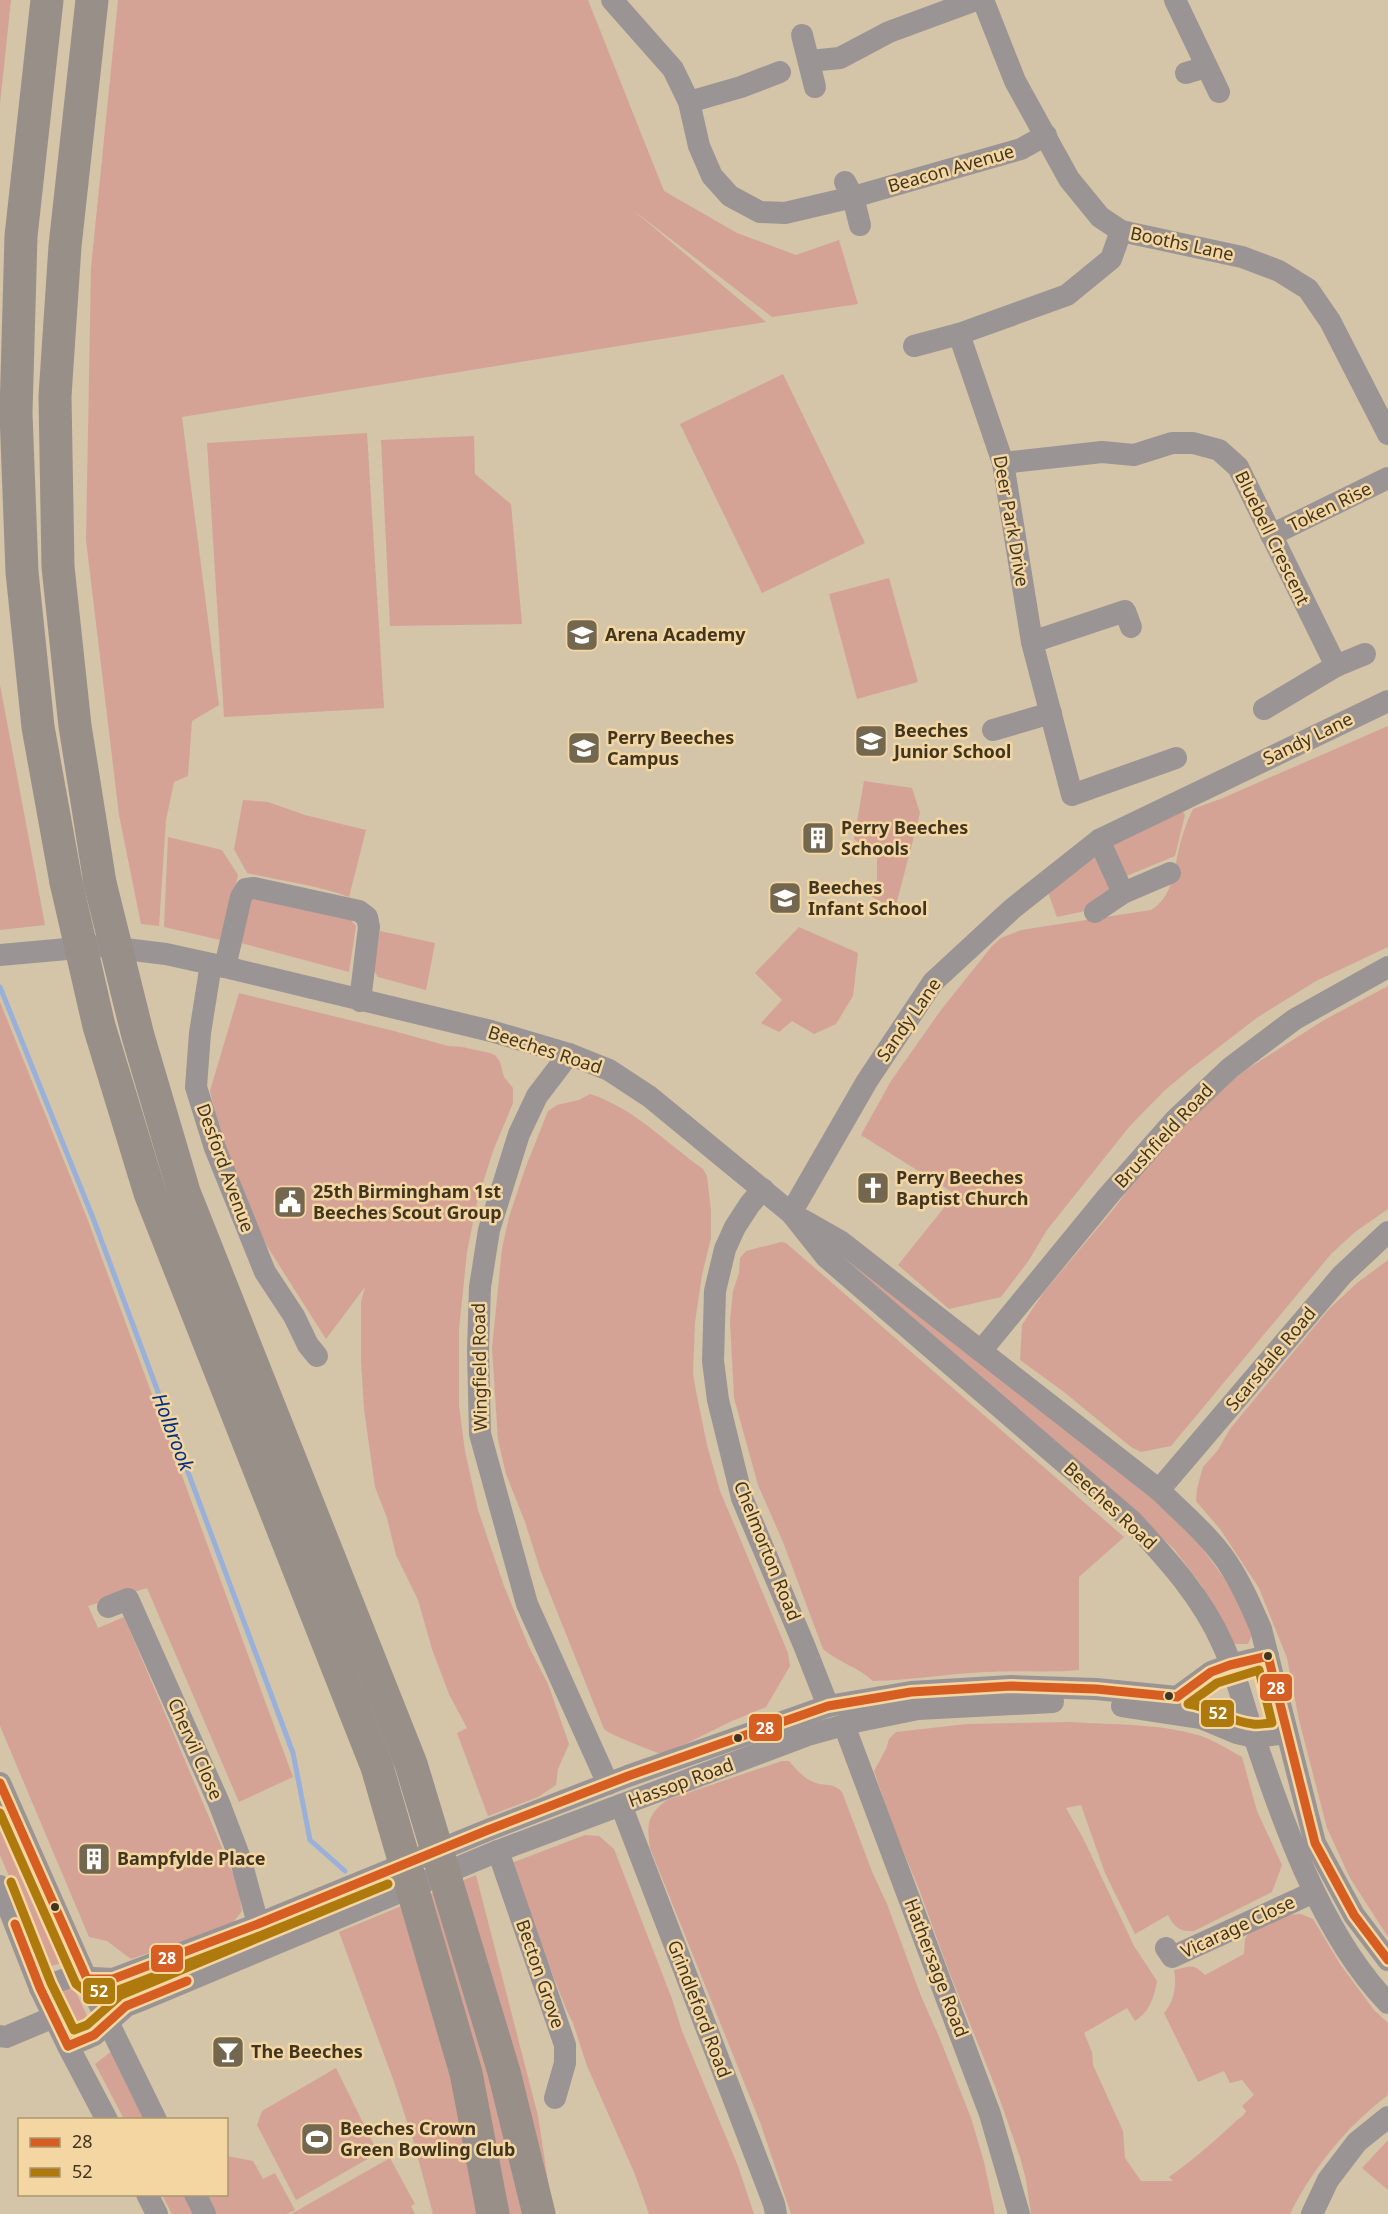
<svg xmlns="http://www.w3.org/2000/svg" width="1388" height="2214" font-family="'Noto Sans',sans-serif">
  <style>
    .green { fill: #d4a396 }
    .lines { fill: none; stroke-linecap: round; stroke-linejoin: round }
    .stream { stroke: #98b0da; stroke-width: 5 }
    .street { stroke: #9b9495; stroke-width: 22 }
    .highway { stroke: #998f89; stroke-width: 33 }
    .highway-bridge { stroke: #998f89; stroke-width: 33 }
    .bus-1-casing { stroke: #f3d6a2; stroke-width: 14 }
    .bus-2-casing { stroke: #f3d6a2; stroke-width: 14 }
    .bus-1 { stroke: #d75e22; stroke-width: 9 }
    .bus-2 { stroke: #ae790d; stroke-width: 9 }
    .bus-dot { fill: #413520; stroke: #f3d6a2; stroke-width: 2 }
    .labels { text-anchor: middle; stroke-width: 5; stroke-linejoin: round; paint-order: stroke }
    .street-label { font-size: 18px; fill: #413520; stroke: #f3d6a2 }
    .poi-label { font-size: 18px; font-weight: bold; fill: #413520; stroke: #f3d6a2; text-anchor: start }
    .water-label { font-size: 20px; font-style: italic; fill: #043183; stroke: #f3d6a2 }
    .line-badge { stroke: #f3d6a2; stroke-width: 2 }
    .badge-label { font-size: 16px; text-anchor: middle; font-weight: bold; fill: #fff }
  </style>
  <rect width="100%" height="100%" fill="#d4c4a8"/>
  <!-- green -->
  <g class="green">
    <path d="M0,0H11L0,104Z"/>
    <path d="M118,0H588L664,191L737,233L796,255L839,240L858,304L772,317L633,210L766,322L182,417L219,705L192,721L188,776L174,782L166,820L159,926L141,924L119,815L86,540L91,268Z"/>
    <path d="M783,374L865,543L762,593L680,424Z"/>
    <path d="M367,433L384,708L224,717L207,443Z"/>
    <path d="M474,436L475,474L511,504L522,624L390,626L381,440Z"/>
    <path d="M889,578L918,682L857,699L829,594Z"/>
    <path d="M0,685L45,925L0,930Z"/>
    <path d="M1388,726V947L1316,981L1258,1017L1189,1070L1164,1091L1129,1127L1047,1230L1029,1260L1001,1297L949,1309L898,1265L955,1194L861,1135L891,1081L941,1010L992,946L1001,938L1021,930L1151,910C1172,897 1173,875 1178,853C1181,838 1186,823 1193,809L1223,798Z"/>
    <path d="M864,781L912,788L920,813L895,909L872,897L877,879V857L854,839Z"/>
    <path d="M243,800L268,802L305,815L366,830L349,897C317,885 281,881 247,873L234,849Z"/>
    <path d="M1180,807L1185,815L1175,856L1124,877L1111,843Z"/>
    <path d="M168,837L222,850L238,875L234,893L220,940L164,927Z"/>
    <path d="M1097,852L1110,890L1085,911L1057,917L1046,887Z"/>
    <path d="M255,897L350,919L356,926L349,972L241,943L248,900Z"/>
    <path d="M799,927L858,953L853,996L836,1024L814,1034L792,1021L779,1032L761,1023L782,1000L755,973Z"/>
    <path d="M380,931L435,943L426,990L378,977L374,971Z"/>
    <path d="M1388,986V1209L1355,1232L1331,1254L1171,1446L1141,1452L1131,1447L1064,1392L1020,1360L1022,1325L1031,1311L1044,1292L1112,1211L1165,1142L1241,1073L1324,1020Z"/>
    <path d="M239,993L394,1031L448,1046L462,1047L490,1053L495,1055L500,1062L504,1077L513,1088V1103L493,1151L477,1202L467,1252L459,1329V1406L465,1451L478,1510L504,1586L529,1647L548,1684L569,1744L558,1769L556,1785L538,1797L488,1816L457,1733L467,1728L449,1694L432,1649L418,1600L396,1555L387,1518L375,1487L364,1409L361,1360V1302L365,1287L326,1339L258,1232L226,1157L210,1091Z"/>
    <path d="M0,1002L87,1218L293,1777L239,1802L147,1588L88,1606L98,1628L124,1617L237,1883L242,1911L232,1924L131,1959L107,1941L89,1937L0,1726Z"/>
    <path d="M590,1094C634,1108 666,1143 703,1169L707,1176L711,1211V1238L702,1275L695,1322L693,1372L695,1386L707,1445L720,1491L788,1653L790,1666L766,1707L732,1721L663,1755C651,1750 610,1735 604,1729L540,1569L525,1522L506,1474L498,1440L492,1348L502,1249L509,1217L525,1169L548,1111L557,1105L579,1100Z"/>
    <path d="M816,1237L1125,1472L1197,1541L1234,1592L1252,1635L1248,1644H1234L1202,1586L1174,1549L1114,1493Z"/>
    <path d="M781,1242L786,1243L1124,1537L1079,1577V1670C1047,1673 1016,1670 985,1672C947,1674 911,1680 873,1681C857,1666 839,1663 823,1649L783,1542L758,1485L734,1398L730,1321L733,1291L739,1273L740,1258L746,1251Z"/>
    <path d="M1388,1260V1937L1350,1878L1327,1828L1299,1720L1287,1658L1259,1588L1220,1529L1196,1501L1197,1489L1203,1467L1218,1450L1230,1429L1329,1309L1357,1283Z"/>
    <path d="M1071,1722C1114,1725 1159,1723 1201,1736C1215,1741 1229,1750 1242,1757L1257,1811L1282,1865L1272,1892L1194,1931C1180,1932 1174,1927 1168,1915L1135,1934L1105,1873L1081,1805L1066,1808L1083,1838L1134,1946L1157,1981C1154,1998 1150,2011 1135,2021L1127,2008L1084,2033L1092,2052L1093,2065L1123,2131L1125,2158L1141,2181H1173L1169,2177C1192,2161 1213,2142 1233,2124C1238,2118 1243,2118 1246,2111L1242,2106L1254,2095L1242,2080L1230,2083L1224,2071L1198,2082L1164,2013C1174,2002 1177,1985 1174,1970C1190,1967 1192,1962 1205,1975L1244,1954L1245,1939L1248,1934L1288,1915L1301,1914L1313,1919L1340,1964L1374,2010L1388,2023V2095C1348,2125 1312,2169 1290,2214H1031L1026,2180L1020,2157L995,2086L948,1969L919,1889L894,1829L874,1771L886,1749L889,1739L896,1732L967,1724Z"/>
    <path d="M782,1761H789C797,1770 804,1779 816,1783C826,1786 834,1783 842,1792L873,1874L887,1904L921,1996L940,2039L971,2118L984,2162L995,2214H791L760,2122L650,1848C647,1824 646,1816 667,1800Z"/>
    <path d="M0,1800L63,1956L59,1964L51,1966L46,1963L0,1855Z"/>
    <path d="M585,1835L599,1836L614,1849L672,1999L682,2031L738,2166L754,2214H649L634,2172L587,2066L573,2023L567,2011L509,1864Z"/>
    <path d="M476,1875L538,2116L553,2214H433L414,2143L394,2082L339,1932Z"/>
    <path d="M384,1881L387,1887L118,1996L114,1989Z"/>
    <path d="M74,1988L89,2020L87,2026L78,2028L72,2026L58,1993Z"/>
    <path d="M112,2051L149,2119H124L95,2064Z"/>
    <path d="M336,2068L378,2153L296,2200L257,2125L262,2111Z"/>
    <path d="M1388,2140V2190L1362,2168Z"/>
    <path d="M227,2156L253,2161L263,2179L275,2173L295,2210L287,2214H212L201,2195L226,2194Z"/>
    <path d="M390,2158L415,2204L411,2206L415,2214H291Z"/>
    <path d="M162,2195H189L199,2214H172Z"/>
  </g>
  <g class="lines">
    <!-- stream -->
    <path class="stream" d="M0,987L93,1218L293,1753L310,1840L345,1871"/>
    <!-- street -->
    <g class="street">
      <path d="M612,0L673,69L689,102L699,146L712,176L730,196L760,212L785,213L853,197L1021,149L1046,135"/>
      <path d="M983,0L1015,81L1069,179L1100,217L1121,231L1242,257L1279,271L1308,289L1330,321L1388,434"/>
      <path d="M1175,0L1219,92"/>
      <path d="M802,35L815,87"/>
      <path d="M809,61L840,58L889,32L976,0"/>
      <path d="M1186,73L1206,67"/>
      <path d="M689,102L741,87L780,72"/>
      <path d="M845,182L853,197L860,225"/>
      <path d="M959,334L1003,463L1032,642L1072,795L1176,758"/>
      <path d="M914,346L959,334L1067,295L1111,259L1121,231"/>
      <path d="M1003,463L1102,452L1134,455L1172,443H1193L1219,450L1238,467L1336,666L1264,709"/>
      <path d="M1271,535L1388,478"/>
      <path d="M1032,642L1125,611L1131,627"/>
      <path d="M1336,666L1365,654"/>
      <path d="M993,730L1051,713"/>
      <path d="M1099,840L1123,893"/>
      <path d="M1095,912L1123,893L1170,873"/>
      <path d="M0,955L100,946L166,954L225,967L491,1031L569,1054L609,1070L650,1097L791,1213L826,1257L1132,1521C1167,1559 1202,1597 1223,1645C1235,1671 1242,1700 1251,1727C1281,1818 1321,1934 1388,2003"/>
      <path d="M211,964L200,1033L196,1087L215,1148L265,1272L294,1316L308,1345L317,1356"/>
      <path d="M225,967L241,897L246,889L254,888L359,911L367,917L369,927L360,1001"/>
      <path d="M569,1054L537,1096L519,1134L489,1230L480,1287L478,1350L480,1434L527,1604L608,1784"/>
      <path d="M763,1189L750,1204L735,1227L725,1249L715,1291L713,1361L718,1400L742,1498L804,1645L828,1706"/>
      <path d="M791,1213L867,1081L933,982L1012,909L1099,840L1388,701"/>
      <path d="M803,1220L840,1241L1159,1490C1182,1513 1209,1535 1227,1562C1241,1583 1251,1606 1261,1629L1315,1843L1354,1915L1388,1960"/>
      <path d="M981,1351L1108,1196L1175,1120L1230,1068L1295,1019L1388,967"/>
      <path d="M1159,1490L1342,1275L1388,1232"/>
      <path d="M108,1607L128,1599L219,1803L241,1861L258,1924"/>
      <path d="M1122,1706L1201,1718L1237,1733L1254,1737L1287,1733"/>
      <path d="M844,1725L990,2114L1019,2214"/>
      <path d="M0,1783L83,1971L156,2120"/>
      <path d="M621,1805L774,2204L776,2214"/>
      <path d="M498,1851L565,2045V2063L555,2098"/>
      <path d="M0,1886L40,1988L68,2046L107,2120"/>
      <path d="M1166,1948L1172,1957L1314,1892"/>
      <path d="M40,1988L71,1977L113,1979L258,1924L488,1830L628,1776L828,1706L911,1692L1011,1686L1096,1689L1177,1697L1211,1672L1230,1665L1268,1656"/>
      <path d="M0,2036L6,2037L54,2017"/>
      <path d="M68,2046L94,2035L126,2006L139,2001L498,1851L808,1735L859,1721L918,1709L1053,1702"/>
      <path d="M147,2194L157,2214"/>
      <path d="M195,2194L205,2214"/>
      <path d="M1312,2214L1328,2180L1357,2142L1388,2117"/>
    </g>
    <!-- highway -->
    <g class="highway">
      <path d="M47,0L21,236L16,413L22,572L38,727L66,882"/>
      <path d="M92,0L65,246L55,396L58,567L75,726L100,883"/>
    </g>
    <!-- highway-bridge -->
    <g class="highway-bridge">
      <path d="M66,882L99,1026L150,1193L377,1767L466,2073L493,2214"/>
      <path d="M100,883L138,1036L184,1192L411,1764L504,2072L539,2214"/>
    </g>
    <!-- bus-1 casing -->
    <g class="bus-1-casing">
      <g id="bus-1">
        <path d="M0,1783L87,1979H113L258,1924L488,1830L628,1776L828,1706L911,1692L1011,1686L1096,1689L1177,1697L1211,1672L1230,1665L1268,1656L1315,1843L1354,1915L1388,1960"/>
        <path d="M15,1924L40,1988L68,2046L94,2035L126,2006L187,1981"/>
      </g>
    </g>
    <!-- bus-2 casing -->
    <g class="bus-2-casing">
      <g id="bus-2">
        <path d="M1259,1670L1272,1723C1266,1723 1259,1725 1253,1724C1230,1722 1211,1707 1188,1704L1217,1683Z"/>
        <path d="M0,1813L76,1984L85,1991H116L262,1935L388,1884L121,1995L87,2025L74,2030L51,1983L11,1882"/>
      </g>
    </g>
    <!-- bus-1 -->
    <use href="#bus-1" class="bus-1"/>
    <!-- bus-2 -->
    <use href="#bus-2" class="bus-2"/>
  </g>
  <!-- icons -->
  <defs>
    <g id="school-square" transform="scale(1.725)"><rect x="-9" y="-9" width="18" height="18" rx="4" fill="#746750" stroke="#f3d6a2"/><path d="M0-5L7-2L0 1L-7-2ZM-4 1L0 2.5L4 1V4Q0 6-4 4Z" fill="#fff"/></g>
    <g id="building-square" transform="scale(1.725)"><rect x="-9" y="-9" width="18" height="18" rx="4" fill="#746750" stroke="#f3d6a2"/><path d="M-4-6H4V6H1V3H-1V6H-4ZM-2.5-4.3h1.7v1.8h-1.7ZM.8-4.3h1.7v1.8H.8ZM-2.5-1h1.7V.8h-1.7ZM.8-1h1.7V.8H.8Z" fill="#fff"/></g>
    <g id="church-square" transform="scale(1.725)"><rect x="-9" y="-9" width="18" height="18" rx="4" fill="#746750" stroke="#f3d6a2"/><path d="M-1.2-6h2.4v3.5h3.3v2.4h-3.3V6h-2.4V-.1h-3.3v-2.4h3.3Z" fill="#fff"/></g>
    <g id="civic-square" transform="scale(1.725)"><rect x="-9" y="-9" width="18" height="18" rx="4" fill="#746750" stroke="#f3d6a2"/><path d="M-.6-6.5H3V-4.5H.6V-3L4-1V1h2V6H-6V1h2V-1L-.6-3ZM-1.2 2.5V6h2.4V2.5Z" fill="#fff"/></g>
    <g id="bar-square" transform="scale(1.725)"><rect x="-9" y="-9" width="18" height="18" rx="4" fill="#746750" stroke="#f3d6a2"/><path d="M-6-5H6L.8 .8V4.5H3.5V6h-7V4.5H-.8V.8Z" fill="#fff"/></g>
    <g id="stadium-square" transform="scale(1.725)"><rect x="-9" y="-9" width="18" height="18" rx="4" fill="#746750" stroke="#f3d6a2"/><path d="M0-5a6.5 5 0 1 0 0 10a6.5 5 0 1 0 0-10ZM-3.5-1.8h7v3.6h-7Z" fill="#fff"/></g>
  </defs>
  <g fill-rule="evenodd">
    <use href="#school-square" x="582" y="635"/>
    <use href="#school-square" x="871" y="741"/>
    <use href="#school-square" x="584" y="748"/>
    <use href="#building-square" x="818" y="838"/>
    <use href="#school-square" x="785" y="898"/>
    <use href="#church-square" x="873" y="1188"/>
    <use href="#civic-square" x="290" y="1202"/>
    <use href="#building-square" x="94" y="1859"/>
    <use href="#bar-square" x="228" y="2052"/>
    <use href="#stadium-square" x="317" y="2139"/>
  </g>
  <!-- markers -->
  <g class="bus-dot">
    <circle cx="1268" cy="1656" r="5"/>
    <circle cx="1169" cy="1696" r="5"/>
    <circle cx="738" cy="1738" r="5"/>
    <circle cx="55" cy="1907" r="5"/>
  </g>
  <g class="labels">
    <!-- street labels -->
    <g class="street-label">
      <text transform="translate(951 169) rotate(-16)" y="6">Beacon Avenue</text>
      <text transform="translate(1182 244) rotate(12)" y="6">Booths Lane</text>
      <text transform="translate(1330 507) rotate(-26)" y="6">Token Rise</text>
      <text transform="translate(1011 521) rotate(80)" y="6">Deer Park Drive</text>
      <text transform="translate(1272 538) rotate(64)" y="6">Bluebell Crescent</text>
      <text transform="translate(1308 739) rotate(-26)" y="6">Sandy Lane</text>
      <text transform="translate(909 1020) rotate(-55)" y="6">Sandy Lane</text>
      <text transform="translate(545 1050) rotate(18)" y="6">Beeches Road</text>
      <text transform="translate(1164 1136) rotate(-47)" y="6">Brushfield Road</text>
      <text transform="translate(225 1168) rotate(70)" y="6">Desford Avenue</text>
      <text transform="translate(1271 1359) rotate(-50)" y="6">Scarsdale Road</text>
      <text transform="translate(480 1367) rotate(-91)" y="6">Wingfield Road</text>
      <text transform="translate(1110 1506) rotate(43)" y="6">Beeches Road</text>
      <text transform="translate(767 1551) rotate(68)" y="6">Chelmorton Road</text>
      <text transform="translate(195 1749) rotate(66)" y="6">Chervil Close</text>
      <text transform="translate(681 1783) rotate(-20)" y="6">Hassop Road</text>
      <text transform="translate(1238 1927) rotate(-25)" y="6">Vicarage Close</text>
      <text transform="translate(936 1968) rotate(69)" y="6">Hathersage Road</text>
      <text transform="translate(540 1974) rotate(71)" y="6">Becton Grove</text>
      <text transform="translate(699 2009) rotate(69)" y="6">Grindleford Road</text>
    </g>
    <!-- poi labels -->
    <g class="poi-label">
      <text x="605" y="641">Arena Academy</text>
      <text x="894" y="737">Beeches<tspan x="894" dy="21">Junior School</tspan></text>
      <text x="607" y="744">Perry Beeches<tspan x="607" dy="21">Campus</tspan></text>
      <text x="841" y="834">Perry Beeches<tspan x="841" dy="21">Schools</tspan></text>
      <text x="808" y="894">Beeches<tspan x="808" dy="21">Infant School</tspan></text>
      <text x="896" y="1184">Perry Beeches<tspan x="896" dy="21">Baptist Church</tspan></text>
      <text x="313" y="1198">25th Birmingham 1st<tspan x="313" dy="21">Beeches Scout Group</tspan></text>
      <text x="117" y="1865">Bampfylde Place</text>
      <text x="251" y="2058">The Beeches</text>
      <text x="340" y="2135">Beeches Crown<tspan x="340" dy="21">Green Bowling Club</tspan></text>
    </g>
    <!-- water labels -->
    <g class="water-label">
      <text transform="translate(173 1432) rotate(69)" y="7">Holbrook</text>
    </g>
  </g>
  <g class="line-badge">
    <rect x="1259" y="1673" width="34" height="29" rx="6" fill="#d75e22"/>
    <rect x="1200" y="1699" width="35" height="29" rx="6" fill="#ae790d"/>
    <rect x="748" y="1713" width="35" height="29" rx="6" fill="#d75e22"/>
    <rect x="150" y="1944" width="34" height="29" rx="6" fill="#d75e22"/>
    <rect x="82" y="1977" width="34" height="28" rx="6" fill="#ae790d"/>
  </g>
  <g class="badge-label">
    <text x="1276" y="1694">28</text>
    <text x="1218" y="1719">52</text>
    <text x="765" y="1734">28</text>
    <text x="167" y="1964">28</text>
    <text x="99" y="1997">52</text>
  </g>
  <!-- legend -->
  <rect x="18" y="2118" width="210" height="78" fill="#f3d6a2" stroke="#ac966e" stroke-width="1.5"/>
  <rect x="30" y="2138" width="30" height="9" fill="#d75e22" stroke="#ac966e" stroke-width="1.5"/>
  <text x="72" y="2148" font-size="18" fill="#413520">28</text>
  <rect x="30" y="2168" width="30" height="9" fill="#ae790d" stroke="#ac966e" stroke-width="1.5"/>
  <text x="72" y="2178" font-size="18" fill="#413520">52</text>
</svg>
